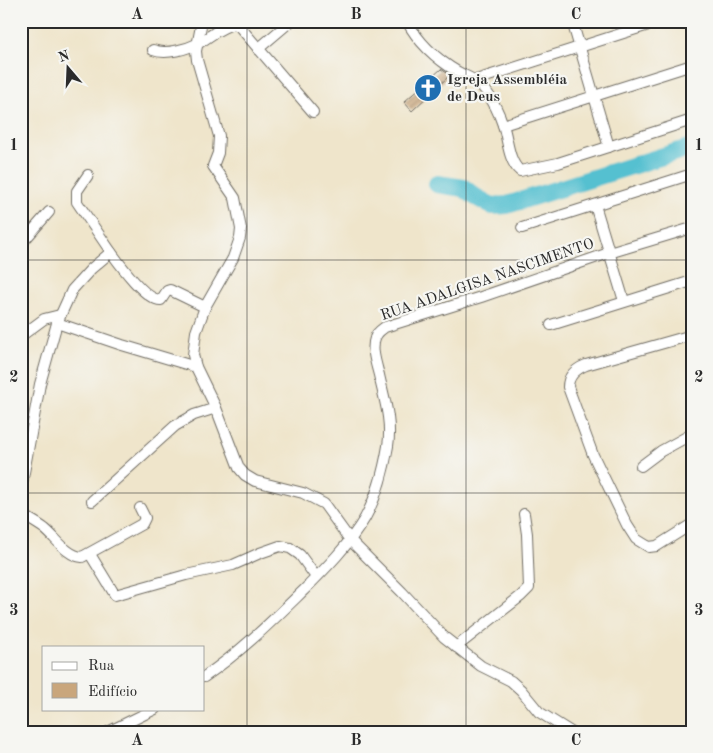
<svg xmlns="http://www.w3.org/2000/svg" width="713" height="753" font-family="'Old Standard TT',serif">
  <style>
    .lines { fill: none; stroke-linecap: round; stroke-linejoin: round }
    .river { stroke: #55c0d0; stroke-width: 18 }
    .building { fill: url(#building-hatch) }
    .street-casing { stroke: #706c63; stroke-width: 12 }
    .street { stroke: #fff; stroke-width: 10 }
    .grid { fill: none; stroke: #2b2b2b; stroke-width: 1; stroke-opacity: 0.55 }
    .labels { text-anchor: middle; stroke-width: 4.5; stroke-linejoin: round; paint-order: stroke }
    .poi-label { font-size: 15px; font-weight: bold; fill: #2b2b2b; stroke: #f6f6f2; text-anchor: start }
    .street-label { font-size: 15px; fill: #2b2b2b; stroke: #f6f6f2 }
    .neatline { fill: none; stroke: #2b2b2b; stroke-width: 2 }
    .grid-label { font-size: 16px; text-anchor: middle; font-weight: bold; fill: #2b2b2b }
  </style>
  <defs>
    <pattern id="building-hatch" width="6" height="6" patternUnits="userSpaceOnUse" patternTransform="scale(1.25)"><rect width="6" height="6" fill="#c9a67c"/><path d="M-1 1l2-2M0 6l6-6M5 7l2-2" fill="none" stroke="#a38766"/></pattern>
  </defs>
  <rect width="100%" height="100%" fill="#f6f6f2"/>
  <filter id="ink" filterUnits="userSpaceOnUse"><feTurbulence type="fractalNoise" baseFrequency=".02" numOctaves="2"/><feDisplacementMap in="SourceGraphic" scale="10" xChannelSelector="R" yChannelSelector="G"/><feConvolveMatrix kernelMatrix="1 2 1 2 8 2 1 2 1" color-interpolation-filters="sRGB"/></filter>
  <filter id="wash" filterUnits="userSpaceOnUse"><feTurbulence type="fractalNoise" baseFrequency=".0096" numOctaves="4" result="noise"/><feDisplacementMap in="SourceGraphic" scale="20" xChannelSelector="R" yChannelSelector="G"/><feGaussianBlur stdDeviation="1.12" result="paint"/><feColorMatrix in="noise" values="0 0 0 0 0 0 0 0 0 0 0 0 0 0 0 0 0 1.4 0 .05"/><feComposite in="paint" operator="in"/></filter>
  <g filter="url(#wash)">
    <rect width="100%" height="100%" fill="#efe5cb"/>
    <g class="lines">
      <!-- river -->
      <path class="river" d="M437,184L464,188L474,196L492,206L507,205L692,147"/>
    </g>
    <g id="blocks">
      <!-- building -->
      <path class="building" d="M441,69L450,75L412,111L404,102Z"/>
    </g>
  </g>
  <g filter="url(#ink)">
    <use href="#blocks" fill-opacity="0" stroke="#706c63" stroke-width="1"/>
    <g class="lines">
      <!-- street casing -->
      <g class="street-casing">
        <g id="street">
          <path d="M202,21L196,51L197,60L219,136L218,153L213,166L235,198L241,229L240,238L233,258L205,307L196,332L193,355L196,367L216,408L239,468L245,475L255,481L303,493L324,504L350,540L402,592L444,637L481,666L511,681L521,690L539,712L571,732"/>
          <path d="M407,21C419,44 436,59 458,72C469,78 478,80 486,91C493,101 499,113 503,125C508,139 508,161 520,171L558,163L692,120"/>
          <path d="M572,21L609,147"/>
          <path d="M258,49L291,21"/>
          <path d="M153,50C166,55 187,49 199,43C211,36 221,26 234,24L239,26L313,112"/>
          <path d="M476,80L661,21"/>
          <path d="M503,125L692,65"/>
          <path d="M595,205L624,301"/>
          <path d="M522,228L692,174"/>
          <path d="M21,244L49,212"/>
          <path d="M111,252C119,263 146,301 161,300L167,291L170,290L205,307"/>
          <path d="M57,323L122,345L196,367"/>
          <path d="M551,325L692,281"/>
          <path d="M692,335L586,365C576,369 568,375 568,387L593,455L627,525L636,539L649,547L657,546L692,524"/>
          <path d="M21,336L44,319L60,315"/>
          <path d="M641,466L661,451L692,434"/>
          <path d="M21,489L40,384L57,323L72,290L91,269L111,252L77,202V191L88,175"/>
          <path d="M92,501L175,426L194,415L216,408"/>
          <path d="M21,514C29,519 37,523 45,529C56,538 67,556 82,557L142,524L145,518L140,508"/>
          <path d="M90,554L115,595L186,575L233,565L260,553L280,546L290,548L300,555L316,577"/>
          <path d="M456,647L521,596L529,588L527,534L524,514"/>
          <path d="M204,677C241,652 272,621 304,590C326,568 349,545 365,518C377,496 384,470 388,446C392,421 384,398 379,375C376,363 371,349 375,338C377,332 381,330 385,327L481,297L609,253L692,228"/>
          <path d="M108,732L155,709"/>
        </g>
      </g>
      <!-- street -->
      <use href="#street" class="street"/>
    </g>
  </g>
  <!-- grid -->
  <path class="grid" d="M247,21V732M466,21V732M21,260H692M21,493H692"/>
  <!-- icons -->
  <defs>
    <g id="church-disc" transform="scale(1.4375)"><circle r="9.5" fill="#1f6fb2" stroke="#f6f6f2"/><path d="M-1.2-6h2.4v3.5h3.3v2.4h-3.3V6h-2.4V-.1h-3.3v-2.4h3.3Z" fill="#fff"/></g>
  </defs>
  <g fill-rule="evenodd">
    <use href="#church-disc" x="428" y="88"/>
  </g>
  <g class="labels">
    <!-- poi labels -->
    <g class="poi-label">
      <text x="447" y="84">Igreja Assembléia<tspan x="447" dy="17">de Deus</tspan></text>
    </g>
    <!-- street labels -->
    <g class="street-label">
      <text transform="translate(487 279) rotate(-19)" y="5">RUA ADALGISA NASCIMENTO</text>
    </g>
  </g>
  <!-- margin -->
  <rect width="713" height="753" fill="none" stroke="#f6f6f2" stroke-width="55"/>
  <!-- legend -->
  <rect x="42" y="646" width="162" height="65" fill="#f6f6f2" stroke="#a5a5a2"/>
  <rect x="52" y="662" width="25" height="8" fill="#ffffff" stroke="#a5a5a2"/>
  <text x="88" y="670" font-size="15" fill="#2b2b2b">Rua</text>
  <rect x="52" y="683" width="25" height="15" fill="#c9a67c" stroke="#a5a5a2"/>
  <text x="88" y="696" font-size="15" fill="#2b2b2b">Edifício</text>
  <!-- north arrow -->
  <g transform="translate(68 68) rotate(341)" stroke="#f6f6f2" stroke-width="4" paint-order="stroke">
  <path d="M0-4L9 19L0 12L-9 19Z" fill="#2b2b2b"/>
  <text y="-8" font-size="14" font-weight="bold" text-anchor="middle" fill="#2b2b2b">N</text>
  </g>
  <rect x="28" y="28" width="658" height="698" class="neatline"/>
  <g class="grid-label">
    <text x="137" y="19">A</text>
    <text x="356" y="19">B</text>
    <text x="576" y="19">C</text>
    <text x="14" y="150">1</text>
    <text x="699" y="150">1</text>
    <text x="14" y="382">2</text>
    <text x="699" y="382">2</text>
    <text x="14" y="615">3</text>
    <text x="699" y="615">3</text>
    <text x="137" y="745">A</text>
    <text x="356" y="745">B</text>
    <text x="576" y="745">C</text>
  </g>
</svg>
